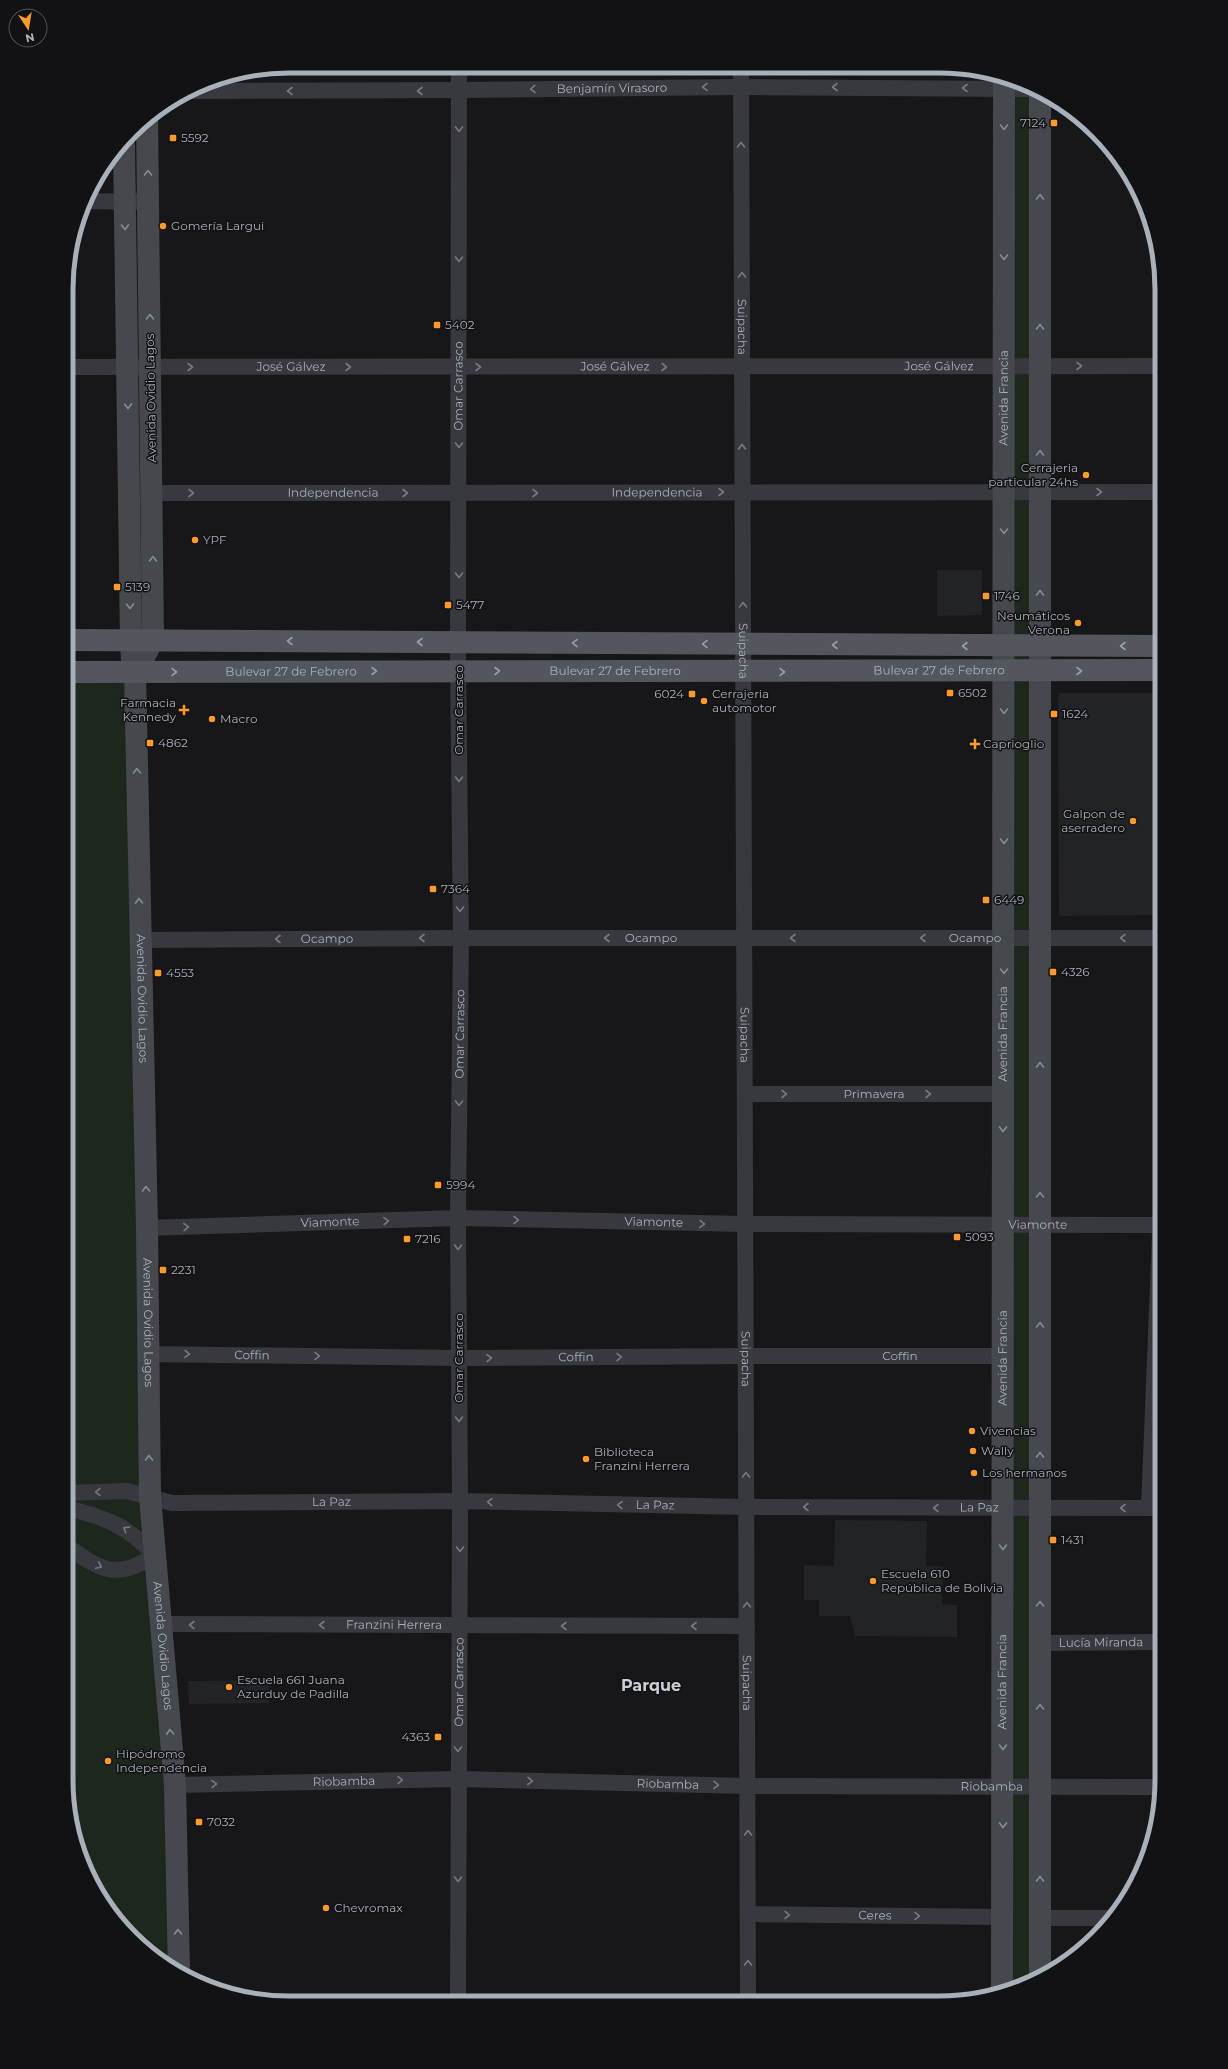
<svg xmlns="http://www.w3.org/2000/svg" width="1228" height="2069" font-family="Montserrat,sans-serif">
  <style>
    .built { fill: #222326 }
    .green { fill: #1e271e }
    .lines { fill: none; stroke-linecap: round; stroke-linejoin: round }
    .minor { stroke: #37393e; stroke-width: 16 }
    .secondary { stroke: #45494e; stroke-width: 22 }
    .primary { stroke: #53575d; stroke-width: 22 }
    .oneway { stroke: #757a82 }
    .oneway2 { stroke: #858c94 }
    .oneway3 { stroke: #979ea7 }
    .poi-dot { fill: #fe9a29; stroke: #121214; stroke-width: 1.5 }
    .labels { text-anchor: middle; stroke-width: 3; stroke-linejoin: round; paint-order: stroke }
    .street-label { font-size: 12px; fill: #a8b0ba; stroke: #121214 }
    .poi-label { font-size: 12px; fill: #a8b0ba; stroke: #121214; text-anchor: start }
    .district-label { font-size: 16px; font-weight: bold; fill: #c9ced5; stroke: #121214 }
    .rim { fill: none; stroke: #a8b0ba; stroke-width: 5 }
  </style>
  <rect width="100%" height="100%" fill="#171719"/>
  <!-- built -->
  <g class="built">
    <path d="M937,570H982V615L937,616Z"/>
    <path d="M1058,693H1162V915L1059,916Z"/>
    <path d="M835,1520L927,1521L926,1566L943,1567L942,1604L957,1605V1637L855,1636L850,1616H819V1600H804V1565L834,1566Z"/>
    <path d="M269,1680V1703L189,1704L188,1681Z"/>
  </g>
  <!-- green -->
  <g class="green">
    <path d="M1004,78L1024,83L1040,92V1977L1024,1986L1002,1990Z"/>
    <path d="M67,672H135L140,940L179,1971L153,1957L112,1915L83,1865L66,1780Z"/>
  </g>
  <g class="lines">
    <!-- minor -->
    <g class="minor">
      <path id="s1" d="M741,67L748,2002"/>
      <path id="s2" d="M191,91L459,90L741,87L1034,89"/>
      <path d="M86,201L148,202"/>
      <path id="s3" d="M68,367L1162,366"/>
      <path id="s4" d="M152,493L1162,492"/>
      <path id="s5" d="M140,940L461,938H1162"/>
      <path id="s6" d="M745,1094H1003"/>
      <path id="s7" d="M147,1228L458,1218L745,1224L1162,1225"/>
      <path id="s8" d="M148,1354L458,1358L746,1356H1003"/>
      <path id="s9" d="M66,1493L127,1491L172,1503L460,1501L746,1507L1162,1508"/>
      <path d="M1149,1508L1162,1184"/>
      <path d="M66,1545C99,1570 118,1581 155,1555C127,1526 106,1517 66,1508"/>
      <path id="s10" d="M161,1624L747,1626"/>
      <path id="s11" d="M1040,1643L1162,1642"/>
      <path id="s12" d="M175,1785L458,1779L747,1786L1162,1787"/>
      <path id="s13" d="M748,1914L1003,1917"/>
      <path d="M1040,1918H1113"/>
      <path id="s14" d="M458,2002L460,1501L458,1218L461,938L458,662L459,66"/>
    </g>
    <!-- secondary -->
    <g class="secondary">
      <path id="s15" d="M124,146L131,640L132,661L135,672L147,1228L150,1497L175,1785L179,1971"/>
      <path d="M144,657L153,640L147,118"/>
      <path d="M1040,1977V92"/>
      <path id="s16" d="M1002,1990L1004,78"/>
    </g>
    <!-- primary -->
    <g class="primary">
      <path d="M67,640L1162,646"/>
      <path id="s17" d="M67,672L1162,670"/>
    </g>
  </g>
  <!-- one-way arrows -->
  <defs><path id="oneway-chevron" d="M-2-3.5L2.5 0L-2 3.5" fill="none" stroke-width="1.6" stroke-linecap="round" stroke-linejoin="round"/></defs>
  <g class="oneway">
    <use href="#oneway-chevron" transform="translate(705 87) rotate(179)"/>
    <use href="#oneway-chevron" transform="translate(835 87) rotate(-180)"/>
    <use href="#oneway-chevron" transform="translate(965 88) rotate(-180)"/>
    <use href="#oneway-chevron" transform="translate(533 89) rotate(179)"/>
    <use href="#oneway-chevron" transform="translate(290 91) rotate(180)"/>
    <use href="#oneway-chevron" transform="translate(420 91) rotate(180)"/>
    <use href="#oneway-chevron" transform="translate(459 129) rotate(90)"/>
    <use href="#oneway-chevron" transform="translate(741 145) rotate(-90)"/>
    <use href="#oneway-chevron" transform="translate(459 259) rotate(90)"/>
    <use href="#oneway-chevron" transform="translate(742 275) rotate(-90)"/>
    <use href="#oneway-chevron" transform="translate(1079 366)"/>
    <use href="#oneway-chevron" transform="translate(190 367)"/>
    <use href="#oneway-chevron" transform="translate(348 367)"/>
    <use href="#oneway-chevron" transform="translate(478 367)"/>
    <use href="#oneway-chevron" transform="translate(664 367)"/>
    <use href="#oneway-chevron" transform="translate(459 445) rotate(90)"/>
    <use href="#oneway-chevron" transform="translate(742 447) rotate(-90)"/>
    <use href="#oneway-chevron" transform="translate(721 492)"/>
    <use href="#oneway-chevron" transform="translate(1099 492)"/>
    <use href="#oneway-chevron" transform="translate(191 493)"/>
    <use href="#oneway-chevron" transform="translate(405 493)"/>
    <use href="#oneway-chevron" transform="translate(535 493)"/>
    <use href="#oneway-chevron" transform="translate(459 575) rotate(90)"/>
    <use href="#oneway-chevron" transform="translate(743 605) rotate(-90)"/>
    <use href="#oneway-chevron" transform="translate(459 779) rotate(90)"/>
    <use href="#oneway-chevron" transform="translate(460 909) rotate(90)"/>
    <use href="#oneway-chevron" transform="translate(422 938) rotate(180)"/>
    <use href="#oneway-chevron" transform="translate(607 938) rotate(-180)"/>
    <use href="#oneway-chevron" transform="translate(793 938) rotate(180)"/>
    <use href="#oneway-chevron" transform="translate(923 938) rotate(180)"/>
    <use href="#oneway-chevron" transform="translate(1123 938) rotate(180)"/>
    <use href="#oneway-chevron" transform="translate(278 939) rotate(180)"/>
    <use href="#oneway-chevron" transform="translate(784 1094)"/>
    <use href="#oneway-chevron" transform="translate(928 1094)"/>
    <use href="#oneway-chevron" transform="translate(459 1103) rotate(91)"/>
    <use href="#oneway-chevron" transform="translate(516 1220) rotate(1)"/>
    <use href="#oneway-chevron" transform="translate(386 1221) rotate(-2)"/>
    <use href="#oneway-chevron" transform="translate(702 1224) rotate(1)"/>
    <use href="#oneway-chevron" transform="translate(186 1227) rotate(-2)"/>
    <use href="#oneway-chevron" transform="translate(458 1247) rotate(90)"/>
    <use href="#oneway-chevron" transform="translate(187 1354) rotate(1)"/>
    <use href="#oneway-chevron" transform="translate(317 1356) rotate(1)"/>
    <use href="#oneway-chevron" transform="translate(619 1357) rotate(-1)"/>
    <use href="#oneway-chevron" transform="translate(489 1358) rotate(-1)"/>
    <use href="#oneway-chevron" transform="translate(459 1419) rotate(89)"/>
    <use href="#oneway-chevron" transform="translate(746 1475) rotate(-90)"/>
    <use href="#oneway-chevron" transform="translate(98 1492) rotate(179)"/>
    <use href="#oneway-chevron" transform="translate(490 1502) rotate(-179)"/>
    <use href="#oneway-chevron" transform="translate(620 1505) rotate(-179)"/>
    <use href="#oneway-chevron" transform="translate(806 1507) rotate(-180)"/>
    <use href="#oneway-chevron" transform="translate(936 1508) rotate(-180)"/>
    <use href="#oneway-chevron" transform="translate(1123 1508) rotate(-180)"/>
    <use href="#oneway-chevron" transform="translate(126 1529) rotate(-148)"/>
    <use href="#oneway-chevron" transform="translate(460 1549) rotate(91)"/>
    <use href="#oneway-chevron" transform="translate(99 1566) rotate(25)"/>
    <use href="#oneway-chevron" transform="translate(747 1605) rotate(-90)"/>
    <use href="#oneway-chevron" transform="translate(192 1625) rotate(-180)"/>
    <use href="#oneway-chevron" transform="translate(322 1625) rotate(-180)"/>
    <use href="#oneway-chevron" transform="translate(564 1626) rotate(-180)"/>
    <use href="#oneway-chevron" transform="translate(694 1626) rotate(-180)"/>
    <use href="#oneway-chevron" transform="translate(458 1749) rotate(90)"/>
    <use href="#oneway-chevron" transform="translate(400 1780) rotate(-1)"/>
    <use href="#oneway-chevron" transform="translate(530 1781) rotate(1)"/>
    <use href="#oneway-chevron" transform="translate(214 1784) rotate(-1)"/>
    <use href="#oneway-chevron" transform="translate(716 1785) rotate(1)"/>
    <use href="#oneway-chevron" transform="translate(748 1833) rotate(-90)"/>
    <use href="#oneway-chevron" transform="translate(458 1879) rotate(90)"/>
    <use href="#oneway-chevron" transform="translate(787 1915) rotate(1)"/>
    <use href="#oneway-chevron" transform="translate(917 1916) rotate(1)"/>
    <use href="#oneway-chevron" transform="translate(748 1963) rotate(-90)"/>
  </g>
  <g class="oneway2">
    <use href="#oneway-chevron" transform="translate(1004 127) rotate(90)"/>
    <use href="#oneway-chevron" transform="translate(148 173) rotate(-91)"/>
    <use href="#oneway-chevron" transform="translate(1040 197) rotate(-90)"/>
    <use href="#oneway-chevron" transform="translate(125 227) rotate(88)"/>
    <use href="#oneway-chevron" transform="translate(1004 257) rotate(90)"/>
    <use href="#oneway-chevron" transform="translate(150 317) rotate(-90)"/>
    <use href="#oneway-chevron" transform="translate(1040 327) rotate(-90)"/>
    <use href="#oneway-chevron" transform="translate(128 406) rotate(89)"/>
    <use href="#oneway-chevron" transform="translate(1040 453) rotate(-90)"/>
    <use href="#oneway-chevron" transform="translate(1004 531) rotate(90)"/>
    <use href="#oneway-chevron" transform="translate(153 559) rotate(-90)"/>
    <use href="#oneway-chevron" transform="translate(1040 593) rotate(-90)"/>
    <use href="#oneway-chevron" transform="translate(130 606) rotate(89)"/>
    <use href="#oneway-chevron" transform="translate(1004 711) rotate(90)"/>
    <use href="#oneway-chevron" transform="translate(137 771) rotate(-91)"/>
    <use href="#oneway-chevron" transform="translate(1004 841) rotate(90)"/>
    <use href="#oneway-chevron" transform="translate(139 901) rotate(-91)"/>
    <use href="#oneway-chevron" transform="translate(1004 971) rotate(90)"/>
    <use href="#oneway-chevron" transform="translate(1040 1065) rotate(-90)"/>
    <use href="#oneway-chevron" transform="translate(1003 1129) rotate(90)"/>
    <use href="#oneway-chevron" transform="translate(146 1189) rotate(-91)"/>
    <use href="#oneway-chevron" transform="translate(1040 1195) rotate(-90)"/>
    <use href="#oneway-chevron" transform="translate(1040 1325) rotate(-90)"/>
    <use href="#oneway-chevron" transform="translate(1040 1455) rotate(-90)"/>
    <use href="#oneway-chevron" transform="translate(149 1458) rotate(-91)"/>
    <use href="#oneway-chevron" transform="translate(1003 1547) rotate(90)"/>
    <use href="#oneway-chevron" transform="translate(1040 1604) rotate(-90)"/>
    <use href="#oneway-chevron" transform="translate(1040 1707) rotate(-90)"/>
    <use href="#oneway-chevron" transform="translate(170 1732) rotate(-95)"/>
    <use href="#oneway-chevron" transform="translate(1003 1747) rotate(90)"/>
    <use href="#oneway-chevron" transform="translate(1003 1825) rotate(90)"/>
    <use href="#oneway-chevron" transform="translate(1040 1879) rotate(-90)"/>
    <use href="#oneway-chevron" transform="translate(178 1932) rotate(-91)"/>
  </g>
  <g class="oneway3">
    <use href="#oneway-chevron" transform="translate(290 641) rotate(-180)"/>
    <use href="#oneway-chevron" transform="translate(420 642) rotate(-180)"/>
    <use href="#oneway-chevron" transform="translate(575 643) rotate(-179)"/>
    <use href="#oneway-chevron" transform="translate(705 644) rotate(-179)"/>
    <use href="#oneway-chevron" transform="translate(835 645) rotate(-180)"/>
    <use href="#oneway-chevron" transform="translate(965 646) rotate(-180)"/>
    <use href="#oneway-chevron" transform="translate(1123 646) rotate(180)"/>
    <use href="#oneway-chevron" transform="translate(374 671)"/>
    <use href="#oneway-chevron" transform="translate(497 671)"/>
    <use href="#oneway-chevron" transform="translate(1079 671)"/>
    <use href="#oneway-chevron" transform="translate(174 672)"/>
    <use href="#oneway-chevron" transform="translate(782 672)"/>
  </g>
  <!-- markers -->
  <g class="poi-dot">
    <rect x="1050" y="119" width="8" height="8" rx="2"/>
    <rect x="169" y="134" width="8" height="8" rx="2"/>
    <circle cx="163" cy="226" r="4"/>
    <rect x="433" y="321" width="8" height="8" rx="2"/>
    <circle cx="1086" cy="475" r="4"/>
    <circle cx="195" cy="540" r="4"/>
    <rect x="113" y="583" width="8" height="8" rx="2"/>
    <rect x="982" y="592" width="8" height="8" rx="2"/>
    <rect x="444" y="601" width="8" height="8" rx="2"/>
    <circle cx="1078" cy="623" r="4"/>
    <rect x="946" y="689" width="8" height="8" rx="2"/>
    <rect x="688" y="690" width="8" height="8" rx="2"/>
    <circle cx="704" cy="701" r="4"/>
    <path d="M182 704h4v4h4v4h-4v4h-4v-4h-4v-4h4z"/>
    <rect x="1050" y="710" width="8" height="8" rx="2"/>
    <circle cx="212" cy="719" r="4"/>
    <rect x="146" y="739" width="8" height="8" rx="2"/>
    <path d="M973 738h4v4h4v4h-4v4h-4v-4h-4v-4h4z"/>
    <circle cx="1133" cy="821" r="4"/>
    <rect x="429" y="885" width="8" height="8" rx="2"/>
    <rect x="982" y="896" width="8" height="8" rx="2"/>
    <rect x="1049" y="968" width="8" height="8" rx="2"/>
    <rect x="154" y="969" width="8" height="8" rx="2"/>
    <rect x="434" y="1181" width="8" height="8" rx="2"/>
    <rect x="953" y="1233" width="8" height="8" rx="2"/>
    <rect x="403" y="1235" width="8" height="8" rx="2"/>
    <rect x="159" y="1266" width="8" height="8" rx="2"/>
    <circle cx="972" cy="1431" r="4"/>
    <circle cx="973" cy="1451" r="4"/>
    <circle cx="586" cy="1459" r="4"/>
    <circle cx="974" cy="1473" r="4"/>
    <rect x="1049" y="1536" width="8" height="8" rx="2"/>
    <circle cx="873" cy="1581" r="4"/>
    <circle cx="229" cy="1687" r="4"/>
    <rect x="434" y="1733" width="8" height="8" rx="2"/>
    <circle cx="108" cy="1761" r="4"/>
    <rect x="195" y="1818" width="8" height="8" rx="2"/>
    <circle cx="326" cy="1908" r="4"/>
  </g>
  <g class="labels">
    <!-- street labels -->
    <g class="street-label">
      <text dy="4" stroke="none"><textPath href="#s2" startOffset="421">Benjamín Virasoro</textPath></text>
      <text dy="4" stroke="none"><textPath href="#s1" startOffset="260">Suipacha</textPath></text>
      <text dy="4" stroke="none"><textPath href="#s3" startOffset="871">José Gálvez</textPath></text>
      <text dy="4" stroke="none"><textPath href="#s3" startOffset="223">José Gálvez</textPath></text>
      <text dy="4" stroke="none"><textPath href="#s3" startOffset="547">José Gálvez</textPath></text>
      <text dy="4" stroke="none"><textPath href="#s14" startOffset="1616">Omar Carrasco</textPath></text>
      <text transform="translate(151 398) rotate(-91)" y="4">Avenida Ovidio Lagos</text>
      <text dy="4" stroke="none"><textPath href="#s16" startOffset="1592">Avenida Francia</textPath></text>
      <text dy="4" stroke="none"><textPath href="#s4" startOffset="505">Independencia</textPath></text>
      <text dy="4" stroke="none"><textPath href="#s4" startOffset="181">Independencia</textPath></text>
      <text dy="4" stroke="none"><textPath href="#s1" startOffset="584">Suipacha</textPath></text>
      <text dy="4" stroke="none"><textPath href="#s17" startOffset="224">Bulevar 27 de Febrero</textPath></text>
      <text dy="4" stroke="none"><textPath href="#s17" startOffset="548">Bulevar 27 de Febrero</textPath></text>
      <text dy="4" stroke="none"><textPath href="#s17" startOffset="872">Bulevar 27 de Febrero</textPath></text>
      <text transform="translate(459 710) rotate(-90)" y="4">Omar Carrasco</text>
      <text dy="4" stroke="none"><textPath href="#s5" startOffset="511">Ocampo</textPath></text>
      <text dy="4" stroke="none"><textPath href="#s5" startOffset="835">Ocampo</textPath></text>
      <text dy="4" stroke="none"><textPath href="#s5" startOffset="187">Ocampo</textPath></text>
      <text dy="4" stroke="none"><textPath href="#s15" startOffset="853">Avenida Ovidio Lagos</textPath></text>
      <text dy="4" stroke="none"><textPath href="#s14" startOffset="968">Omar Carrasco</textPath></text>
      <text dy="4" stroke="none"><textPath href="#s16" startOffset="956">Avenida Francia</textPath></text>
      <text dy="4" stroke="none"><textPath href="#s1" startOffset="968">Suipacha</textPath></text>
      <text dy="4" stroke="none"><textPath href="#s6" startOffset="129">Primavera</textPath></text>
      <text dy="4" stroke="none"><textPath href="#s7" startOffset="183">Viamonte</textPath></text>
      <text dy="4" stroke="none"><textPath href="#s7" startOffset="507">Viamonte</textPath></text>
      <text dy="4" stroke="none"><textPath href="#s7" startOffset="891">Viamonte</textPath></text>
      <text dy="4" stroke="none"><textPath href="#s15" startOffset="1177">Avenida Ovidio Lagos</textPath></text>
      <text dy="4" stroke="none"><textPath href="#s8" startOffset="104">Coffin</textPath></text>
      <text dy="4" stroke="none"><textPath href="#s8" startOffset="752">Coffin</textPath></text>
      <text dy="4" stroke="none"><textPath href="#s8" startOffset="428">Coffin</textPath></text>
      <text transform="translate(459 1358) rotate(-90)" y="4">Omar Carrasco</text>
      <text dy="4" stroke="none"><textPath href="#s16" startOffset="632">Avenida Francia</textPath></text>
      <text dy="4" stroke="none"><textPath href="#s1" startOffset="1292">Suipacha</textPath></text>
      <text dy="4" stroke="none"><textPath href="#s9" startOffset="267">La Paz</textPath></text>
      <text dy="4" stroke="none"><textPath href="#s9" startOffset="591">La Paz</textPath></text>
      <text dy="4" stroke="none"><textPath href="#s9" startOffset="915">La Paz</textPath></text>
      <text dy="4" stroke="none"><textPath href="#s10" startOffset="233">Franzini Herrera</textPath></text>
      <text dy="4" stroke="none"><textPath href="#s11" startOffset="61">Lucía Miranda</textPath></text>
      <text dy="4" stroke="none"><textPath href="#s15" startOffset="1501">Avenida Ovidio Lagos</textPath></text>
      <text dy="4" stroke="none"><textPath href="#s14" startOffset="320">Omar Carrasco</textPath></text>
      <text dy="4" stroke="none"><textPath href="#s16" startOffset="308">Avenida Francia</textPath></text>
      <text dy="4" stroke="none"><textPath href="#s1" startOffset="1616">Suipacha</textPath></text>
      <text dy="4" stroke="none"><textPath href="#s12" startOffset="169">Riobamba</textPath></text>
      <text dy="4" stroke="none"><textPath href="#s12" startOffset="493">Riobamba</textPath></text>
      <text dy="4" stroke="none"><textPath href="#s12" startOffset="817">Riobamba</textPath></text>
      <text dy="4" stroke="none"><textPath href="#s13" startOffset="127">Ceres</textPath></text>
    </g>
    <!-- poi labels -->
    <g class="poi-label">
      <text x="1046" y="127" text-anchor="end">7124</text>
      <text x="181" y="142">5592</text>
      <text x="171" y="230">Gomería Largui</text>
      <text x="445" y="329">5402</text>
      <text x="1078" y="472" text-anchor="end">Cerrajeria<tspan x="1078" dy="14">particular 24hs</tspan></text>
      <text x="203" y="544">YPF</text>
      <text x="125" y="591">5139</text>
      <text x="994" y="600">1746</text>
      <text x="456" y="609">5477</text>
      <text x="1070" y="620" text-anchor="end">Neumáticos<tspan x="1070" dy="14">Verona</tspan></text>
      <text x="958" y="697">6502</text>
      <text x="684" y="698" text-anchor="end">6024</text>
      <text x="712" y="698">Cerrajeria<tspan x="712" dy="14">automotor</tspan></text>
      <text x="176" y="707" text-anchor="end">Farmacia<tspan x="176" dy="14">Kennedy</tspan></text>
      <text x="1062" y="718">1624</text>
      <text x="220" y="723">Macro</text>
      <text x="158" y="747">4862</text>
      <text x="983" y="748">Caprioglio</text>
      <text x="1125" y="818" text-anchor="end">Galpon de<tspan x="1125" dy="14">aserradero</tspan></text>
      <text x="441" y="893">7364</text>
      <text x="994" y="904">6449</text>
      <text x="1061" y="976">4326</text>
      <text x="166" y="977">4553</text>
      <text x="446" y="1189">5994</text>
      <text x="965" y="1241">5093</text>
      <text x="415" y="1243">7216</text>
      <text x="171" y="1274">2231</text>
      <text x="980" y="1435">Vivencias</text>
      <text x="981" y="1455">Wally</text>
      <text x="594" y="1456">Biblioteca<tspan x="594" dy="14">Franzini Herrera</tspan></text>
      <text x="982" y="1477">Los hermanos</text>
      <text x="1061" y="1544">1431</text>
      <text x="881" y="1578">Escuela 610<tspan x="881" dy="14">República de Bolivia</tspan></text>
      <text x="237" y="1684">Escuela 661 Juana<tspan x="237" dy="14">Azurduy de Padilla</tspan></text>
      <text x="430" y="1741" text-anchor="end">4363</text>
      <text x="116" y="1758">Hipódromo<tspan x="116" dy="14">Independencia</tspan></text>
      <text x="207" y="1826">7032</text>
      <text x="334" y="1912">Chevromax</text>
    </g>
    <!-- district labels -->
    <g class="district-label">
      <text x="651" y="1691">Parque</text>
    </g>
  </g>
  <!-- crop -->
  <path d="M0 0H1228V2069H0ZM289 73H939A216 216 0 0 1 1155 289V1780A216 216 0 0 1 939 1996H289A216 216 0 0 1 73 1780V289A216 216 0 0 1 289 73Z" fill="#121214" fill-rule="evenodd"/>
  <path class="rim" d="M289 73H939A216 216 0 0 1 1155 289V1780A216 216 0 0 1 939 1996H289A216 216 0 0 1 73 1780V289A216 216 0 0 1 289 73Z"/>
  <!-- north arrow -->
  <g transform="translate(28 28) rotate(168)"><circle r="19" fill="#121214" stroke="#4e5156"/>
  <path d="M0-3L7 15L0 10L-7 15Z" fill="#fe9a29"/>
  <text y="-6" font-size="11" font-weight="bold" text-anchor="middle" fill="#a8b0ba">N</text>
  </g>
</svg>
